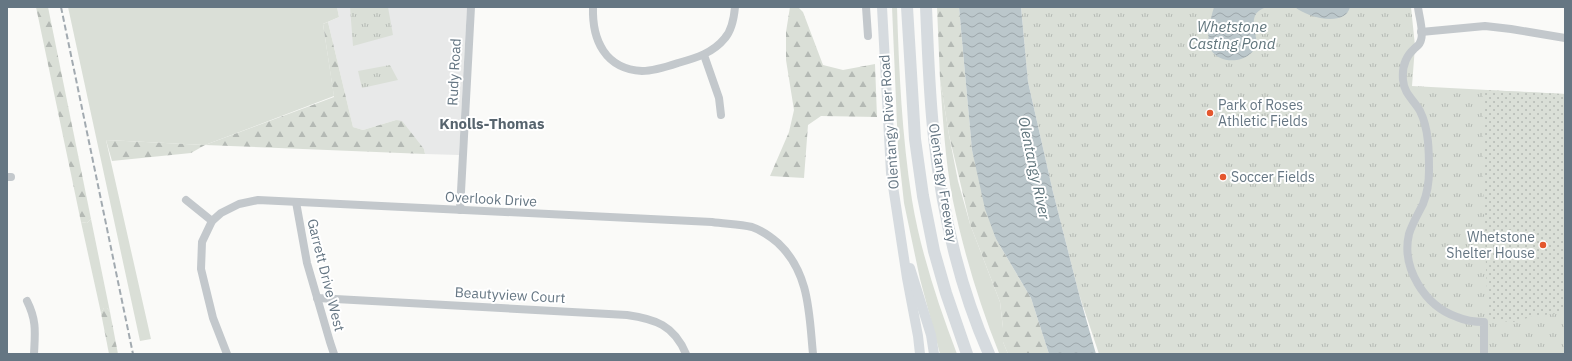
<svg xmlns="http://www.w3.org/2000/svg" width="1572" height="361" font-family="'IBM Plex Sans',sans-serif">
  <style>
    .built { fill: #e8e9e9 }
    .grass { fill: #dadfd7 }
    .forest { fill: url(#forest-firs) }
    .park { fill: url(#park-tufts) }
    .garden { fill: url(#garden-dots) }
    .water { fill: url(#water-waves) }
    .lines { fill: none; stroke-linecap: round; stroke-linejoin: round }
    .minor { stroke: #c3c8cc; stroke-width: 8 }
    .major { stroke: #d6dbdf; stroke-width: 10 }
    .highway { stroke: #d6dbdf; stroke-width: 12 }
    .rail { stroke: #a2aab0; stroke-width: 2; stroke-dasharray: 6 3; stroke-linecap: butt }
    .poi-dot { fill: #e4572e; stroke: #fff; stroke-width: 1.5 }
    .labels { text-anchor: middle; stroke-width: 4; stroke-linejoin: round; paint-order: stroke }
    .street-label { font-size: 14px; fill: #657683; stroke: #fff }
    .poi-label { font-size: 14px; fill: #657683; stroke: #fff; text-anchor: start }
    .water-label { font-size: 15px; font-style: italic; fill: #60757c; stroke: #fff }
    .neighbourhood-label { font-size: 15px; font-weight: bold; fill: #57646e; stroke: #fff }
  </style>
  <defs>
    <pattern id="forest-firs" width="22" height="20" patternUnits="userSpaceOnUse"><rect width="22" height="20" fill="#dadfd7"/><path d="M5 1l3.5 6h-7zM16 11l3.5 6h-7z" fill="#b4b9b4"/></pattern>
    <pattern id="park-tufts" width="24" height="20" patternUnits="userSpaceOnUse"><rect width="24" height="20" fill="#dadfd7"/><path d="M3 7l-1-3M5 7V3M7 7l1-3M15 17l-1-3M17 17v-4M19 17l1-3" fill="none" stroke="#b4b9b4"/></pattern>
    <pattern id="garden-dots" width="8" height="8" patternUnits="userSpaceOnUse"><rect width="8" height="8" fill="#dadfd7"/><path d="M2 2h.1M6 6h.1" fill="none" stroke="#b4b9b4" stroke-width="1.8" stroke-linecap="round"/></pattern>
    <pattern id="water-waves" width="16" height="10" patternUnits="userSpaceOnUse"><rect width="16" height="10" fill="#bbc7cb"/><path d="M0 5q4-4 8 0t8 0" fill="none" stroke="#9ca6aa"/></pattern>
  </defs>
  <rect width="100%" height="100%" fill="#fafaf8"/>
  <!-- built -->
  <path class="built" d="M337,7H467L459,155L425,154L424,149L396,120L363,130L353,127L328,22L339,17Z"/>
  <!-- grass -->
  <g class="grass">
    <path d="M68,7H337L339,17L323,24L334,96L205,145L106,140L151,339L140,341Z"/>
    <path d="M892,7H897C899,72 902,136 912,200C921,253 938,304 957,354H940L920,279L904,203L898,148Z"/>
    <path d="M940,79L949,135L958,181L970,224L1000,302L1003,328V342L1008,354L999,353C979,303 964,253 953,201C945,160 943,119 940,79Z"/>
    <path d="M91,219L110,312L107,308H104L101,313L81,222L87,223Z"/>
  </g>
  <!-- forest -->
  <g class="forest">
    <path d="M36,7H48L91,219L87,223L81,222Z"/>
    <path d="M790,7H798L803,12L823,65L843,70L875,64L877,117L821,116L808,125L804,178L770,176L789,132L794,110L786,60V32Z"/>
    <path d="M937,7H959L972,150L996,239L1031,298L1049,354H1008L1003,342V328L1000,302L970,224L949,135L940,79Z"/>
    <path d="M328,22L353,127L363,130L396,120L402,121L424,149L425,154L205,145L191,153L112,161L106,140L205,145L334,97L323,24Z"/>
    <path d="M104,308H107L110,312L118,354H109L101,313Z"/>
  </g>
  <!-- park -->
  <g class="park">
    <path d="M350,7H388L393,35L353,46Z"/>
    <path d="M1021,7H1411L1415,46L1412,86L1565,94V354H1099L1079,294L1053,192L1028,82Z"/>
    <path d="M390,65L398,80L362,88L358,71Z"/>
  </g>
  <!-- garden -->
  <path class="garden" d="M1483,90L1565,94V312L1531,317L1513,322L1488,320L1483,184Z"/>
  <!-- water -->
  <g class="water">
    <path d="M959,7H1021L1028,82L1053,192L1079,294L1096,354H1049L1031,298L996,239L985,209L972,150Z"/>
    <path d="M1214,7H1267C1246,13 1256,30 1257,44C1255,48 1253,52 1250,54C1240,63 1219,63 1211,50C1205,38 1211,18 1214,7Z"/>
    <path d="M1295,7H1350C1345,28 1306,17 1295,7Z"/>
  </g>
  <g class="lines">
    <!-- minor -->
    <g class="minor">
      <path d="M593,7C592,40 605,69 642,71C654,71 666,67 678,63C696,58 713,53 725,38C732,30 734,18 735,7"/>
      <path d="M866,7L868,36"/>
      <path d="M1418,7C1419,17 1424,31 1421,40C1420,45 1417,46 1414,49C1405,57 1402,68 1403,80C1404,94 1414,100 1420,111C1429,129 1429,152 1429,171C1429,181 1427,194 1423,204C1418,214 1412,224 1409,234C1401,268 1425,306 1457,317C1466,321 1474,322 1484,322V354"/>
      <path d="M1421,32L1485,26L1511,29L1565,38"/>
      <path d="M704,55L719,98L721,115"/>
      <path d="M7,177H11"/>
      <path d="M186,200L212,221"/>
      <path d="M296,202L307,263L330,342L334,354"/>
      <path d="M460,210L471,7"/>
      <path d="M317,298L627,315C655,319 674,325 686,354"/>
      <path d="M27,301C37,321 35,333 34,354"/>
      <path d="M227,354L213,318L201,269L202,242L212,221L221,213L239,204L258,200L712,222C725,224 739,224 752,227C761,230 771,237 778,243C810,273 809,314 813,354"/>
    </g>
    <!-- major -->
    <g class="major">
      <path d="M882,7L891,173L907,278L918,336L920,354"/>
      <path d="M910,268L931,335L934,354"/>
    </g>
    <!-- highway -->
    <g class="highway">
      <path d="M907,7L915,139L923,196L934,251L946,293L967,354"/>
      <path d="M926,7C928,50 929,94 934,137C942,211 959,286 989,354"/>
    </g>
    <!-- rail -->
    <path class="rail" d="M61,7L133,354"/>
  </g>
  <!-- markers -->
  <g class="poi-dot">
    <circle cx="1210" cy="113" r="4"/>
    <circle cx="1223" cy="177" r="4"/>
    <circle cx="1543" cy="245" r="4"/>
  </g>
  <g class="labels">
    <!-- street labels -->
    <g class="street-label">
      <text transform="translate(454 72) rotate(-87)" y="5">Rudy Road</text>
      <text transform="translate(889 122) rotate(-94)" y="5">Olentangy River Road</text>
      <text transform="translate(943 183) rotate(81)" y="5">Olentangy Freeway</text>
      <text transform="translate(491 199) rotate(3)" y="5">Overlook Drive</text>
      <text transform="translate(326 275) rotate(76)" y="5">Garrett Drive West</text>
      <text transform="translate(510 295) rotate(3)" y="5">Beautyview Court</text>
    </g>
    <!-- poi labels -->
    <g class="poi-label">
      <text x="1218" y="110">Park of Roses<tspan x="1218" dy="16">Athletic Fields</tspan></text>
      <text x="1231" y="182">Soccer Fields</text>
      <text x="1535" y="242" text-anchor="end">Whetstone<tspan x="1535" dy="16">Shelter House</tspan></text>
    </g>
    <!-- water labels -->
    <g class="water-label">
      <text x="1232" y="32">Whetstone<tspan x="1232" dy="17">Casting Pond</tspan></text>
      <text transform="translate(1034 168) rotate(78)" y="5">Olentangy River</text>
    </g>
    <!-- neighbourhood labels -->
    <g class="neighbourhood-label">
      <text x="492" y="129">Knolls-Thomas</text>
    </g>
  </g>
  <!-- border -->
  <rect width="1572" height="361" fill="none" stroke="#657683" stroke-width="16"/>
</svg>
